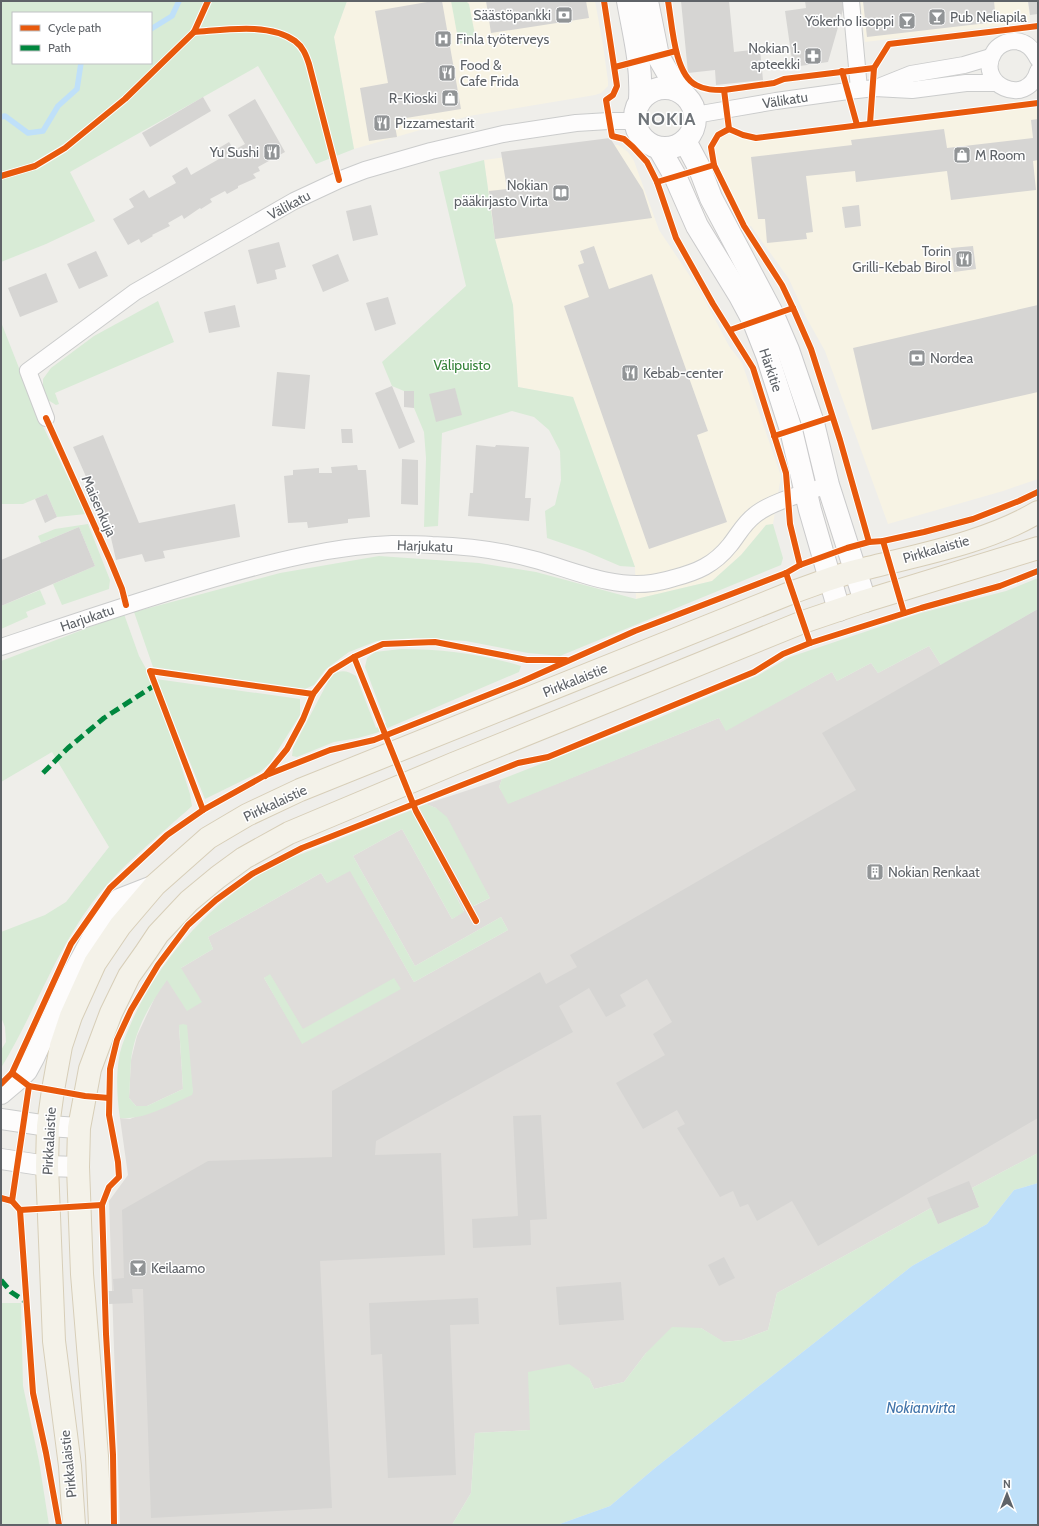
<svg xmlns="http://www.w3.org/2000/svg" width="1039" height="1526" font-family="Cabin,sans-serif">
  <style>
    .commercial { fill: #f7f3e4 }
    .industrial { fill: #dfddda; fill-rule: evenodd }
    .green { fill: #d8ebd6; fill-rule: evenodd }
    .water { fill: #bfe0f9 }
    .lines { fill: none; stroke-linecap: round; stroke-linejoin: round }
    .stream { stroke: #bfe0f9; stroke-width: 5.5 }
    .building { fill: #d6d5d3 }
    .minor-casing { stroke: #cbcccc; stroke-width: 18 }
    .tertiary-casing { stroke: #cbcccc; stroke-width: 22 }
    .secondary-casing { stroke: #cacacb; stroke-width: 24 }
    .primary-casing { stroke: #d7ceb8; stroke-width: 24 }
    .minor { stroke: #fdfcfc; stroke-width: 16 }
    .tertiary { stroke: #fdfcfc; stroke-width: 20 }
    .secondary { stroke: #fdfcfc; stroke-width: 22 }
    .primary { stroke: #f4f2e9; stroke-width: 22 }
    .quiet { stroke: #00873e; stroke-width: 5; stroke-dasharray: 10 5; stroke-linecap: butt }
    .cycleway-casing { stroke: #fff; stroke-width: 8 }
    .cycleway { stroke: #e8590c; stroke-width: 6 }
    .labels { text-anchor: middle; stroke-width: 3; stroke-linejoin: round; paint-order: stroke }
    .poi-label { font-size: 14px; fill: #5f6368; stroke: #fff; text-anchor: start }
    .street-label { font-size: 14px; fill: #5f6368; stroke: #fff }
    .park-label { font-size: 14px; fill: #348238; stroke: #fff }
    .water-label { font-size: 15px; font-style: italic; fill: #4174aa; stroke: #fff }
    .district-label { font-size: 18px; font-weight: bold; letter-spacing: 1px; fill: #70757a; stroke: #fff }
  </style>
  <rect width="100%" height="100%" fill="#efeeea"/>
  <!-- commercial -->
  <g class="commercial">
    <path d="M347,1H595L603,45L608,81V86L601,93L595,95L469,116L354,149L334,37Z"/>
    <path d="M860,1H1028L1030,22L865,42Z"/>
    <path d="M1038,107V479L1003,491L888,524L825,351L806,317L789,279L751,226H744L714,165L711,147L718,135L729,129L756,138V140Z"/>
    <path d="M597,145H618L628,152L634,161L659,230L700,291L729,346L742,363L781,476L773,524L766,525L741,555L712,581L636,599L635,567L573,397L518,387L513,305L495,239L484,160Z"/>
  </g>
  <!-- industrial -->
  <path class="industrial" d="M1038,609V1153L972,1188L979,1207L938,1224L931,1208L777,1293L768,1330L742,1340L723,1342L701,1328L646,1353L624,1382L594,1389L589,1378L530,1430L475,1433L471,1493L452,1525H120L109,1201L128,1175L120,1118L130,1119L193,1092L179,1026L183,1089L147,1106H136L129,1098L131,1060L137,1036L156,995L167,979L181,968L213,949L208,937L321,873L327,883L350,870L414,982L508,930L501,917L415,966L353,856L402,829L452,919L464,911L412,810L419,807L474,906L490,898L436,808L426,804L502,779L499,787L509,803L719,718L726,730L832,672L837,681L871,663L878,673L929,646L941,665ZM270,975L302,1029L303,1044L264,978Z"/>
  <!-- green -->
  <g class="green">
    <path d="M1,1H347L334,37L354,149L316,164L258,66L70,172L95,221L46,244L1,262ZM13,13H151V63H13Z"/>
    <path d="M451,1H466L469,4L476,40L459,44Z"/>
    <path d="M484,160L495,239L513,305L518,387L573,397L635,567L620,566L585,551L547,538L545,511L555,505L561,480L560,451L549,430L534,417L512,411L442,433L438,526L424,527L426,458L424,432L414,408V391H404L392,386L382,362L466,286L439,172Z"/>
    <path d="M158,301L174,342L55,393L59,404L56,405L48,400L43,389V379L51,368L94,336Z"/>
    <path d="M1,322L37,414L86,514L57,517L47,494L23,504H1Z"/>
    <path d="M88,524L110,580L109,589L62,605L53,584L95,566L79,527L41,543L38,536L55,529Z"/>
    <path d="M773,524L783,558L781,565L560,656L528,653L466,641L416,638L377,641L349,652L326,669L314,685L305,689L153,667L134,612L280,573L379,556L479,563L536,572L636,599L712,581L741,555L766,525Z"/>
    <path d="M1038,578V609L941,665L929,646L878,673L871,663L837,681L832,672L726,731L719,718L508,804L499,787L502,779L656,719L757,676L790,657L921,613L1006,591Z"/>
    <path d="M40,590L46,604L26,612L28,617L1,629V606Z"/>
    <path d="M124,614L139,656L155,685L190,794L192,806C159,836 118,868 92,903C54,954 34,1014 1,1068V1050L6,1042L5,1027L1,1017V932L45,915L66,902L109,847L52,752L1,782V661Z"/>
    <path d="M401,649C442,649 481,654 521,666L519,672L376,733L358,738L334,742L297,757L292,756L293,748L332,674C342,670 347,670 356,676L376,728L386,723L365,667L367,658L375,652Z"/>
    <path d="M156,679L300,699V715L270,763L260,772L205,799Z"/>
    <path d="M426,804L436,808L447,817L490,898L473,906L419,807Z"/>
    <path d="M412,810L464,912L452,919L402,829L353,856L415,966L501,917L508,930L414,982L350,871L327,883L321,873L208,937L213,949L181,968L202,1002L187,1011L167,980C150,1004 134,1031 131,1061C130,1073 130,1086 129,1098L136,1106H147L183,1089L179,1025L183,1024L187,1025L193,1092L192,1095C169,1105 145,1120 120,1118C117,1099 116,1077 119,1058C121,1045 127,1033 132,1021C161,956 216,896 280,863C294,856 310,851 325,845C354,833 383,821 412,810Z"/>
    <path d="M270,974L303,1029L394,978L401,989L302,1044L264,978Z"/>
    <path d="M1038,1153V1183L1014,1190L987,1224L912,1266L655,1468L610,1506L557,1525H452L471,1493L475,1433L530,1430L528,1372L569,1364L589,1378L594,1389L624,1382L646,1353L672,1327L701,1328L724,1342L742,1340L768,1330L777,1293L931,1208L938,1224L979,1207L972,1188Z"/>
    <path d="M1,1303H21L23,1386L39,1461L49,1525H1Z"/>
  </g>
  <!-- water -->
  <path class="water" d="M1038,1183V1525H557L610,1506L655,1468L912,1266L987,1224L1014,1190Z"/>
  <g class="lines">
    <!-- stream -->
    <g class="stream">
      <path d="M151,29L172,16L179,1"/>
      <path d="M1,117L5,116L28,133L43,131L58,106L77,89L81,63"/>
    </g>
  </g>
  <!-- building -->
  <g class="building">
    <path d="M433,1H442L461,109L394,120L397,137L369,141L360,88L388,83L375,11Z"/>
    <path d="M486,1H586L589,18L491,33Z"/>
    <path d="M681,1H729L734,52L760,49L763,80L716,85L715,70L688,73Z"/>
    <path d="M805,1H844L845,3L828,62L793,67L785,11L806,8Z"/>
    <path d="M863,1H994L996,22L867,37Z"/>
    <path d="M1028,1H1038V14L1030,15Z"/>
    <path d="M203,97L211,111L150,147L142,133Z"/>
    <path d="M255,99L285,152L258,167L260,171L253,174L256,178L238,186V188L227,194L225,191L210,199L212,202L201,209L200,208L184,219L182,215L168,223L170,226L152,235L153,236L141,243L139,239L128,245L113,219L134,207L129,199L144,190L149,198L176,183L172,176L187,167L191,175L219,159L214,151L229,142L234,150L245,144L228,115Z"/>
    <path d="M1038,119V160L1033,161L1036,190L951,200L947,171L856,182L855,171L806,176L813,232L806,233L807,239L767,243L765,219H758L751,157L852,145L851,140L944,129L947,148L1033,138L1031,120Z"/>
    <path d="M610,138L643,190L652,218L495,239L489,191L507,189L501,152Z"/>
    <path d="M371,205L378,235L353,241L346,211Z"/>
    <path d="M859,205L861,226L845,228L842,207Z"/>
    <path d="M279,242L286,267L275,270L277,279L257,284L248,250Z"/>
    <path d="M594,246L609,289L652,274L708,431L697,435L727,522L649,549L564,306L589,297L578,265L584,263L580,251Z"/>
    <path d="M973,246L976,269L954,272L951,248Z"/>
    <path d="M96,251L108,276L79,289L67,264Z"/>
    <path d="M338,254L349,281L323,292L312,265Z"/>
    <path d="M46,273L58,302L20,317L8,288Z"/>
    <path d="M388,297L396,324L375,331L366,303Z"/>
    <path d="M235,305L240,327L209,333L204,312Z"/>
    <path d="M1038,305V392L872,430L853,348Z"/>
    <path d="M277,372L310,375L305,429L272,426Z"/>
    <path d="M392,386L415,442L399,449L375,393Z"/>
    <path d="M455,388L462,415L436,422L429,394Z"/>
    <path d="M404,391H414V408L404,407Z"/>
    <path d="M341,429H352L353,443H342Z"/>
    <path d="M103,435L139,523L235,504L240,537L163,551L165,558L145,562L142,554L116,560L109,529L73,447Z"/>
    <path d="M476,445L495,447L496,445L529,447L525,498H531L529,521L468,516L470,493H473Z"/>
    <path d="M402,459L418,460V505L401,504Z"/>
    <path d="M357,465L358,470H366L370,517L348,519V523L308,528L307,522L288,523L284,476L293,475V470L319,468V473H332L331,467Z"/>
    <path d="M47,494L57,517L45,523L35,499Z"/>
    <path d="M79,527L95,566L1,606V560Z"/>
    <path d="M1038,609V1118L818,1246L792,1201L757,1221L748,1204L740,1207L733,1191L720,1197L677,1128L685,1124L677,1110L643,1129L616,1083L665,1055L653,1034L672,1022L647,979L620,995L626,1006L606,1017L589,988L559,1006L573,1032L376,1141L375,1155L441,1153L445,1255L320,1261L332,1508L151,1518L143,1289H132L133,1303L109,1304L108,1291H114L113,1279L124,1278L122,1210L208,1161L332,1157V1091L540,972L546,984L577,967L570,955L856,790L822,733Z"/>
    <path d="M541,1115L547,1219L530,1220L531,1245L473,1248L472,1219L518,1216L513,1116Z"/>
    <path d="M969,1181L979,1207L938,1224L927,1198Z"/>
    <path d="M724,1257L735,1278L719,1286L708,1265Z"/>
    <path d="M621,1282L624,1320L559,1325L556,1287Z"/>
    <path d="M478,1298L479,1324L450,1325L456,1475L388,1478L382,1354L371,1355L369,1303Z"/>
  </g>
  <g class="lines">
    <!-- minor casing -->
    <g class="minor-casing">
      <g id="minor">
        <path d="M851,1L859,89"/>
        <path d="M1038,59C1033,49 1027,42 1015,41C1007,41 998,45 994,52C974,84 1027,109 1038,71"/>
        <path d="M881,86L911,74L964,65L991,57"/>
        <path d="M695,115L776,101L848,91L875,88L912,90L966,83H996"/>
        <path d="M46,418L28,371L135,292L294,201L339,180L365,170L431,151L503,134L576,123L609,121H635"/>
        <path d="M1,647C73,623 146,598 219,577C275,561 334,546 392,544C405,544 419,544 432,545C466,546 499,550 532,559C571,569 611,589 652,583C660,582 667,580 674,578C697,572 714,565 730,545C738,535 744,523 755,515C770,502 808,492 828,485"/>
      </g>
    </g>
    <!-- tertiary casing -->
    <g class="tertiary-casing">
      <g id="tertiary">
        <path d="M1,1094L20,1078L27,1071L34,1058L72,975L99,925L119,899L155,885"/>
        <path d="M1,1119L48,1126L79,1128"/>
        <path d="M1,1159L47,1166L78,1167"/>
      </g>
    </g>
    <!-- secondary casing -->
    <g class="secondary-casing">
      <g id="secondary">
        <path d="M628,1C634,35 642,64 640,100"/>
        <path d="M647,1L658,56L669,75L683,93"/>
        <circle cx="665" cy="118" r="30"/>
        <path d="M685,141L700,169L711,198L773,315L788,350L813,423L828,485L865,601"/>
        <path d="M659,148L675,176L697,226L740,296L754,322L767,355L791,430L810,510L839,610"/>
      </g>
    </g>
    <!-- primary casing -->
    <g class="primary-casing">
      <g id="primary">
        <path d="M74,1525L70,1466L54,1341L47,1166L48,1126L53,1090L61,1046L71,1016L95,963L120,926L155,885L208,838L247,815L300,790L793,592C814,585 835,576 856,571C916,555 984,544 1038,512"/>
        <path d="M100,1525L97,1456L82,1274L78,1167L79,1128L90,1069L111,1013L129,976L146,952L158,934L189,901L218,877L244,858L289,833L453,764L803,622L865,601L1038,548"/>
      </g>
    </g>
    <!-- minor -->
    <use href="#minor" class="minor"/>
    <!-- tertiary -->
    <use href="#tertiary" class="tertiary"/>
    <!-- secondary -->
    <use href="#secondary" class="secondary"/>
    <!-- primary -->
    <use href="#primary" class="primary"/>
    <!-- quiet -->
    <g class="quiet">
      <path d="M43,773L68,748L104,718L155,685"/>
      <path d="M1,1280L11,1292L26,1302"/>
    </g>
    <!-- cycleway casing -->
    <g class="cycleway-casing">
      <g id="cycleway">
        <path d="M604,1L617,86L613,95L606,100L612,136L624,139L633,147L647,162L657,182L676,238L713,304L753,368L786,473L790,524L800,565"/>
        <path d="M668,1C672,23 674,74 696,85C705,90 714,90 724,90L729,129L718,135L711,147L714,165L744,226L782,285L793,308L811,349L840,440L869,542"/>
        <path d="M194,32C224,30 269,22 295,41C303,47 306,55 309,64L339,180"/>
        <path d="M615,67L676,51"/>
        <path d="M842,71L857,125"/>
        <path d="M724,90L774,83L784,79L874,68L889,44L1038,26"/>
        <path d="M870,123L874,68"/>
        <path d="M729,129L743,135L756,138L1038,103"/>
        <path d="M1,176L35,166L65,148L125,99L194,32L208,1"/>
        <path d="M657,182L714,165"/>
        <path d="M730,330L793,308"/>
        <path d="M46,418L110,560L122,589L126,605"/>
        <path d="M774,436L832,417"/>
        <path d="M883,541L904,613"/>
        <path d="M786,573L810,643"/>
        <path d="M354,657L416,811L476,921"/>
        <path d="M265,776L287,749L303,719L313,694L331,671L354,657L383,644L435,642L527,660H566"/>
        <path d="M203,810L150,671L313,694"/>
        <path d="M12,1073L29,1086L12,1201"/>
        <path d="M1,1084L12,1073L71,944L110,888L167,835L203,810L264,776L330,750L374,740L523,681L635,631L786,573L800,565L847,548L869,542L883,541L924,532L973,519L1019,501L1038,492"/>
        <path d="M29,1086L85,1096L109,1098"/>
        <path d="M1,1198L12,1201L20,1210L33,1393L46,1453L59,1525"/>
        <path d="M20,1210L102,1205"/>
        <path d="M114,1525L113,1455L106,1334L102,1205L109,1187L119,1177L118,1162L109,1115L110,1069L117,1040L131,1010L158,965L188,925L216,900L252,874L302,848L518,763L548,757L754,672L783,654L810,643L921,608L1000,586L1038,571"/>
      </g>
    </g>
    <!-- cycleway -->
    <use href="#cycleway" class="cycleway"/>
  </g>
  <!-- icons -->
  <defs>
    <g id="bank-square" transform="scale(0.9)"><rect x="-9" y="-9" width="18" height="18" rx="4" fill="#919496" stroke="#fff"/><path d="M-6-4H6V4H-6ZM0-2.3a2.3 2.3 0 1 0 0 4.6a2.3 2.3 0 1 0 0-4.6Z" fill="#fff"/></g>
    <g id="bar-square" transform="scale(0.9)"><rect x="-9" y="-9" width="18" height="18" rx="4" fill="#919496" stroke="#fff"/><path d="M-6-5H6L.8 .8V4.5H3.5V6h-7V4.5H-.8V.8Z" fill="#fff"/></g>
    <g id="hospital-square" transform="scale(0.9)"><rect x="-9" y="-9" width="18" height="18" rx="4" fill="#919496" stroke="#fff"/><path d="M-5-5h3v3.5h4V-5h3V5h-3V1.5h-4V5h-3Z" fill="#fff"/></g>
    <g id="pharmacy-square" transform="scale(0.9)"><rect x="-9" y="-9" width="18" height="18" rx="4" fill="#919496" stroke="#fff"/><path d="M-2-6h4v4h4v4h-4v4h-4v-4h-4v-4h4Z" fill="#fff"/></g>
    <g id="restaurant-square" transform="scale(0.9)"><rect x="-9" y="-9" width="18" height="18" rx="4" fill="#919496" stroke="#fff"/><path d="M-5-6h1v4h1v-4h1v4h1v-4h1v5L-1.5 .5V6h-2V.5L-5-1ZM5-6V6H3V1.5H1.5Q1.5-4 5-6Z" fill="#fff"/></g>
    <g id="shop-square" transform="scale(0.9)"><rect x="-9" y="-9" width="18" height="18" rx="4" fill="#919496" stroke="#fff"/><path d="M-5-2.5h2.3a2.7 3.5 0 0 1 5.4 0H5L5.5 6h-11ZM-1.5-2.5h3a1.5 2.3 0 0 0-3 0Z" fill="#fff"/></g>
    <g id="library-square" transform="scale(0.9)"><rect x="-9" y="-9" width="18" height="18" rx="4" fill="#919496" stroke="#fff"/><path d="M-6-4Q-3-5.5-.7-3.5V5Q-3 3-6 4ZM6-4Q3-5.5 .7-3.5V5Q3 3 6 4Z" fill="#fff"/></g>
    <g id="building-square" transform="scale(0.9)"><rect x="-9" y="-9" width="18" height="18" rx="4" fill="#919496" stroke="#fff"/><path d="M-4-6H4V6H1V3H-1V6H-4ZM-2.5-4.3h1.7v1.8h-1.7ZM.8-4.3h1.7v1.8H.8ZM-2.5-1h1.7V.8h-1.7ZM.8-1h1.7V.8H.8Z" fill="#fff"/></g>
  </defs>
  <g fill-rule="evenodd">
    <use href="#bank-square" x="564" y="15"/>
    <use href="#bar-square" x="937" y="17"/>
    <use href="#bar-square" x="907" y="21"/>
    <use href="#hospital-square" x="443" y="39"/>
    <use href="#pharmacy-square" x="813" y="56"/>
    <use href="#restaurant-square" x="447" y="73"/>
    <use href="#shop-square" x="450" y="98"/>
    <use href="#restaurant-square" x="382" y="123"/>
    <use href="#restaurant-square" x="272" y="152"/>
    <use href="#shop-square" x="962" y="155"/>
    <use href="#library-square" x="561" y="193"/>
    <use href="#restaurant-square" x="964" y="259"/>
    <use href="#bank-square" x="917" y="358"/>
    <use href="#restaurant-square" x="630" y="373"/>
    <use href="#building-square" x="875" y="872"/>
    <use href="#bar-square" x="138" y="1268"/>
  </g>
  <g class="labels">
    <!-- poi labels -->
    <g class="poi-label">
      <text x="551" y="20" text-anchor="end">Säästöpankki</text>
      <text x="950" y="22">Pub Neliapila</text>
      <text x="894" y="26" text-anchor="end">Yökerho Iisoppi</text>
      <text x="456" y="44">Finla työterveys</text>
      <text x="800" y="53" text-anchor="end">Nokian 1.<tspan x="800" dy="16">apteekki</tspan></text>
      <text x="460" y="70">Food &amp;<tspan x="460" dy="16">Cafe Frida</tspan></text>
      <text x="437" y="103" text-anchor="end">R-Kioski</text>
      <text x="395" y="128">Pizzamestarit</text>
      <text x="259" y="157" text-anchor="end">Yu Sushi</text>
      <text x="975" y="160">M Room</text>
      <text x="548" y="190" text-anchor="end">Nokian<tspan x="548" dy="16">pääkirjasto Virta</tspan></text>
      <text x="951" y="256" text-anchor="end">Torin<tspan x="951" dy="16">Grilli-Kebab Birol</tspan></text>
      <text x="930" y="363">Nordea</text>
      <text x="643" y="378">Kebab-center</text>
      <text x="888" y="877">Nokian Renkaat</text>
      <text x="151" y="1273">Keilaamo</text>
    </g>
    <!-- street labels -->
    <g class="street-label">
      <text transform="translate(785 100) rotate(-9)" y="5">Välikatu</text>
      <text transform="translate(289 205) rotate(-28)" y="5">Välikatu</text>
      <text transform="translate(771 370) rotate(71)" y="5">Härkitie</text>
      <text transform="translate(99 506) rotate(66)" y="5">Maisenkuja</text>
      <text transform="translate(425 546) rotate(2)" y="5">Harjukatu</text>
      <text transform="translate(936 549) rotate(-16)" y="5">Pirkkalaistie</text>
      <text transform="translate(87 618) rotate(-19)" y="5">Harjukatu</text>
      <text transform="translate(575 680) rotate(-22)" y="5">Pirkkalaistie</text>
      <text transform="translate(275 803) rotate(-25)" y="5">Pirkkalaistie</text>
      <text transform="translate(49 1141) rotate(-87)" y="5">Pirkkalaistie</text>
      <text transform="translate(68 1464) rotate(-96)" y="5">Pirkkalaistie</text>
    </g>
    <!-- park labels -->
    <g class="park-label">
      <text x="462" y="370">Välipuisto</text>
    </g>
    <!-- water labels -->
    <g class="water-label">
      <text x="921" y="1413">Nokianvirta</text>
    </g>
    <!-- district labels -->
    <g class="district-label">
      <text x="667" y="125">NOKIA</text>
    </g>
  </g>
  <!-- border -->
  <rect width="1039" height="1526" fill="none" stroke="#5f6368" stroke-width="4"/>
  <!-- legend -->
  <rect x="12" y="12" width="140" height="52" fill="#ffffff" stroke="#bfc1c3"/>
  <rect x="20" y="25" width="20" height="6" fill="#e8590c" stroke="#bfc1c3"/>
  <text x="48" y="32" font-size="12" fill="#5f6368">Cycle path</text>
  <rect x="20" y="45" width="20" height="6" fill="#00873e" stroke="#bfc1c3"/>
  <text x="48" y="52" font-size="12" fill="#5f6368">Path</text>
  <!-- north arrow -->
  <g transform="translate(1007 1494)" stroke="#ffffff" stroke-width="3" paint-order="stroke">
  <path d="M0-3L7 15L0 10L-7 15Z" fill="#5f6368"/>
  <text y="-6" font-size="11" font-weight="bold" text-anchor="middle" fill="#5f6368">N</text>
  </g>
</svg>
